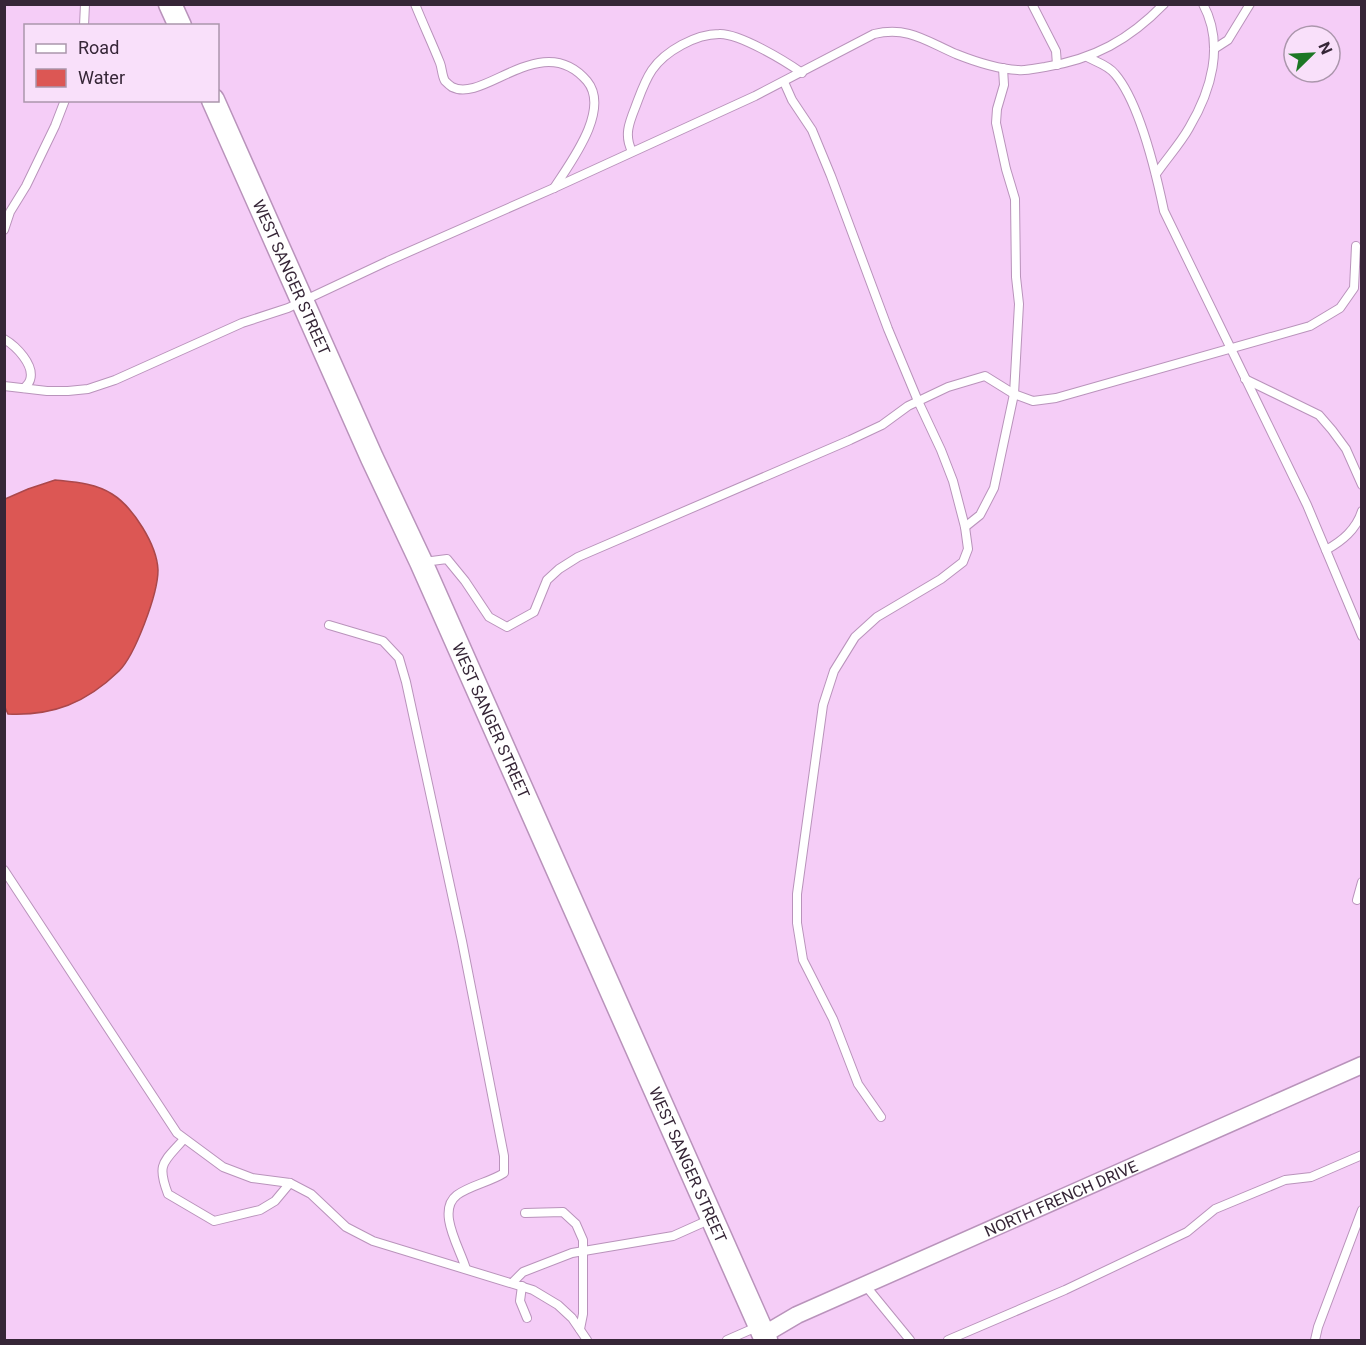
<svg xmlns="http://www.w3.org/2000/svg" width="1366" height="1345" font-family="Roboto,sans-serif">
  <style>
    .water { fill: #dc5754; stroke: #aa484b; stroke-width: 1.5 }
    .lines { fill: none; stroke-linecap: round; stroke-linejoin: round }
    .lane-casing { stroke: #b993bb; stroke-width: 10 }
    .street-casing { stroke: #b993bb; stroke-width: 19 }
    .secondary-casing { stroke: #b993bb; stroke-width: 25 }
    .lane { stroke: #fff; stroke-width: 8 }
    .street { stroke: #fff; stroke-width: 16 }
    .secondary { stroke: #fff; stroke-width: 22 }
    .labels { text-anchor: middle; stroke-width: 6; stroke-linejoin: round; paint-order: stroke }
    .street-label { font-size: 16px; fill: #362637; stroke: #f9e0fa }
  </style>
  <rect width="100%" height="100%" fill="#f5cdf7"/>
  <!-- water -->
  <path class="water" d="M55,480C74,482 95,483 112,494C133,507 157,545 158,570C158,594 135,655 119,671C86,703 53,716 8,714L4,705L5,499L28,489Z"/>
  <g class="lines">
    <!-- lane casing -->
    <g class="lane-casing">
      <g id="lane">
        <path d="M415,4C423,24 432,43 440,63C442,68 442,76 445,81C447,83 449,85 452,87C484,104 542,28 587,81C611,110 570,163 554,188"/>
        <path d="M1032,4L1056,51L1057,65"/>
        <path d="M84,26L85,4"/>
        <path d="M1214,49L1228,40L1250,4"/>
        <path d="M1087,57C1096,62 1108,65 1115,74C1140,103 1156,173 1164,211L1307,505L1362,636"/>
        <path d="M784,82L792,100L812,130L831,176L888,329L918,401L941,450L953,481L965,527L968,549L963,562L941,579L877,617L855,637L834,671L823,705L797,894V923L803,960L833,1019L858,1084L881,1117"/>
        <path d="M632,151C624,136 629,123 635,108C640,95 644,82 652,70C665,51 696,34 719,34C739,33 785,61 802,73"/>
        <path d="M1156,174C1167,158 1180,144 1189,128C1211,91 1225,45 1203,4"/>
        <path d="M4,230L10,212L26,186L55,126L65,100"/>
        <path d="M4,339C16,346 35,365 30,380C29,384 26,386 24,388"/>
        <path d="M1245,379L1319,415L1332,430L1346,449L1362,485"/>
        <path d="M4,386L47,391H68L88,389L115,380L242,323L288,308L388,261L554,188L755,96L874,34C908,26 926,41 956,54C976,62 996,69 1018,70C1027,71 1037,68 1045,67C1094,59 1129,40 1164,4"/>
        <path d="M965,527L980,515L994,488L1014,394L1019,304L1016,277L1015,199L1006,169L996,123L997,109L1004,85L1003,68"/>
        <path d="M1326,550C1342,541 1356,530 1362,511"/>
        <path d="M424,562L447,559L465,581L489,617L507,627L534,612L547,580L559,569L578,557L850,440L882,425L908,406L948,387L985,376L1014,394L1033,401L1056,398L1310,326L1340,308L1354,288L1356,246"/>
        <path d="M329,625L383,641L399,658L406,682L462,941L504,1156V1173C490,1182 471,1185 457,1195C436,1211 460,1248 466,1269"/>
        <path d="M4,870L177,1133L223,1167L252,1178L290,1183L311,1194L346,1227L373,1241L533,1290L558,1305L572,1318L587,1340"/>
        <path d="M1357,900L1362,882"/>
        <path d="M184,1139C164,1162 156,1163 168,1194L214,1221L260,1210L275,1201L290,1183"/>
        <path d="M525,1213L563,1212L576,1224L583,1240V1314L580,1329"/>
        <path d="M512,1283L523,1272L572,1253L673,1236L711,1219"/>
        <path d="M865,1285L910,1340"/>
        <path d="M522,1286L520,1301L527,1318"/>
        <path d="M727,1340L759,1326"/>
        <path d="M948,1340L1065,1290L1187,1232L1215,1209L1285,1180L1311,1177L1362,1155"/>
        <path d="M1315,1340L1318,1327L1362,1210"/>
      </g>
    </g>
    <!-- street casing -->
    <g class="street-casing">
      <g id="street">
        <path id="s1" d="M763,1335L797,1315L1362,1065"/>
      </g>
    </g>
    <!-- secondary casing -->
    <g class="secondary-casing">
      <g id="secondary">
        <path d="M170,4L180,26"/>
        <path id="s2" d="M213,100L372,458L421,562L766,1340"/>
      </g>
    </g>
    <!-- lane -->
    <use href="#lane" class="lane"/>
    <!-- street -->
    <use href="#street" class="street"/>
    <!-- secondary -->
    <use href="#secondary" class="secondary"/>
  </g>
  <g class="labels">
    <!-- street labels -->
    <g class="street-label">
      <text dy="6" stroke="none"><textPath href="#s2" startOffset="194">WEST SANGER STREET</textPath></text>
      <text dy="6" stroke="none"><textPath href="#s2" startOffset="680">WEST SANGER STREET</textPath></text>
      <text dy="6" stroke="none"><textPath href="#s2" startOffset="1166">WEST SANGER STREET</textPath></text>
      <text dy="6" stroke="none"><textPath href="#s1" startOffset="328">NORTH FRENCH DRIVE</textPath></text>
    </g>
  </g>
  <!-- border -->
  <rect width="1366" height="1345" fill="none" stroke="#362637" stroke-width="12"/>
  <!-- legend -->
  <rect x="24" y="24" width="195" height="78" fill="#f9e0fa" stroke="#ab96ac" stroke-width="1.5"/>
  <rect x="36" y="44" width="30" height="9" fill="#ffffff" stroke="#ab96ac" stroke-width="1.5"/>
  <text x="78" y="54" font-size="18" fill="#362637">Road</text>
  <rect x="36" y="69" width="30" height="18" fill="#dc5754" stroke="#ab96ac" stroke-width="1.5"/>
  <text x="78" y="84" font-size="18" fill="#362637">Water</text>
  <!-- north arrow -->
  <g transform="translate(1312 54) rotate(66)"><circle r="28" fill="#f9e0fa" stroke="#ab96ac" stroke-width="1.5"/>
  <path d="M0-4.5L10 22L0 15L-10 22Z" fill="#1d7725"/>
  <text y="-9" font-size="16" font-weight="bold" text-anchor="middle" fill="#362637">N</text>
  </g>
</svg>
